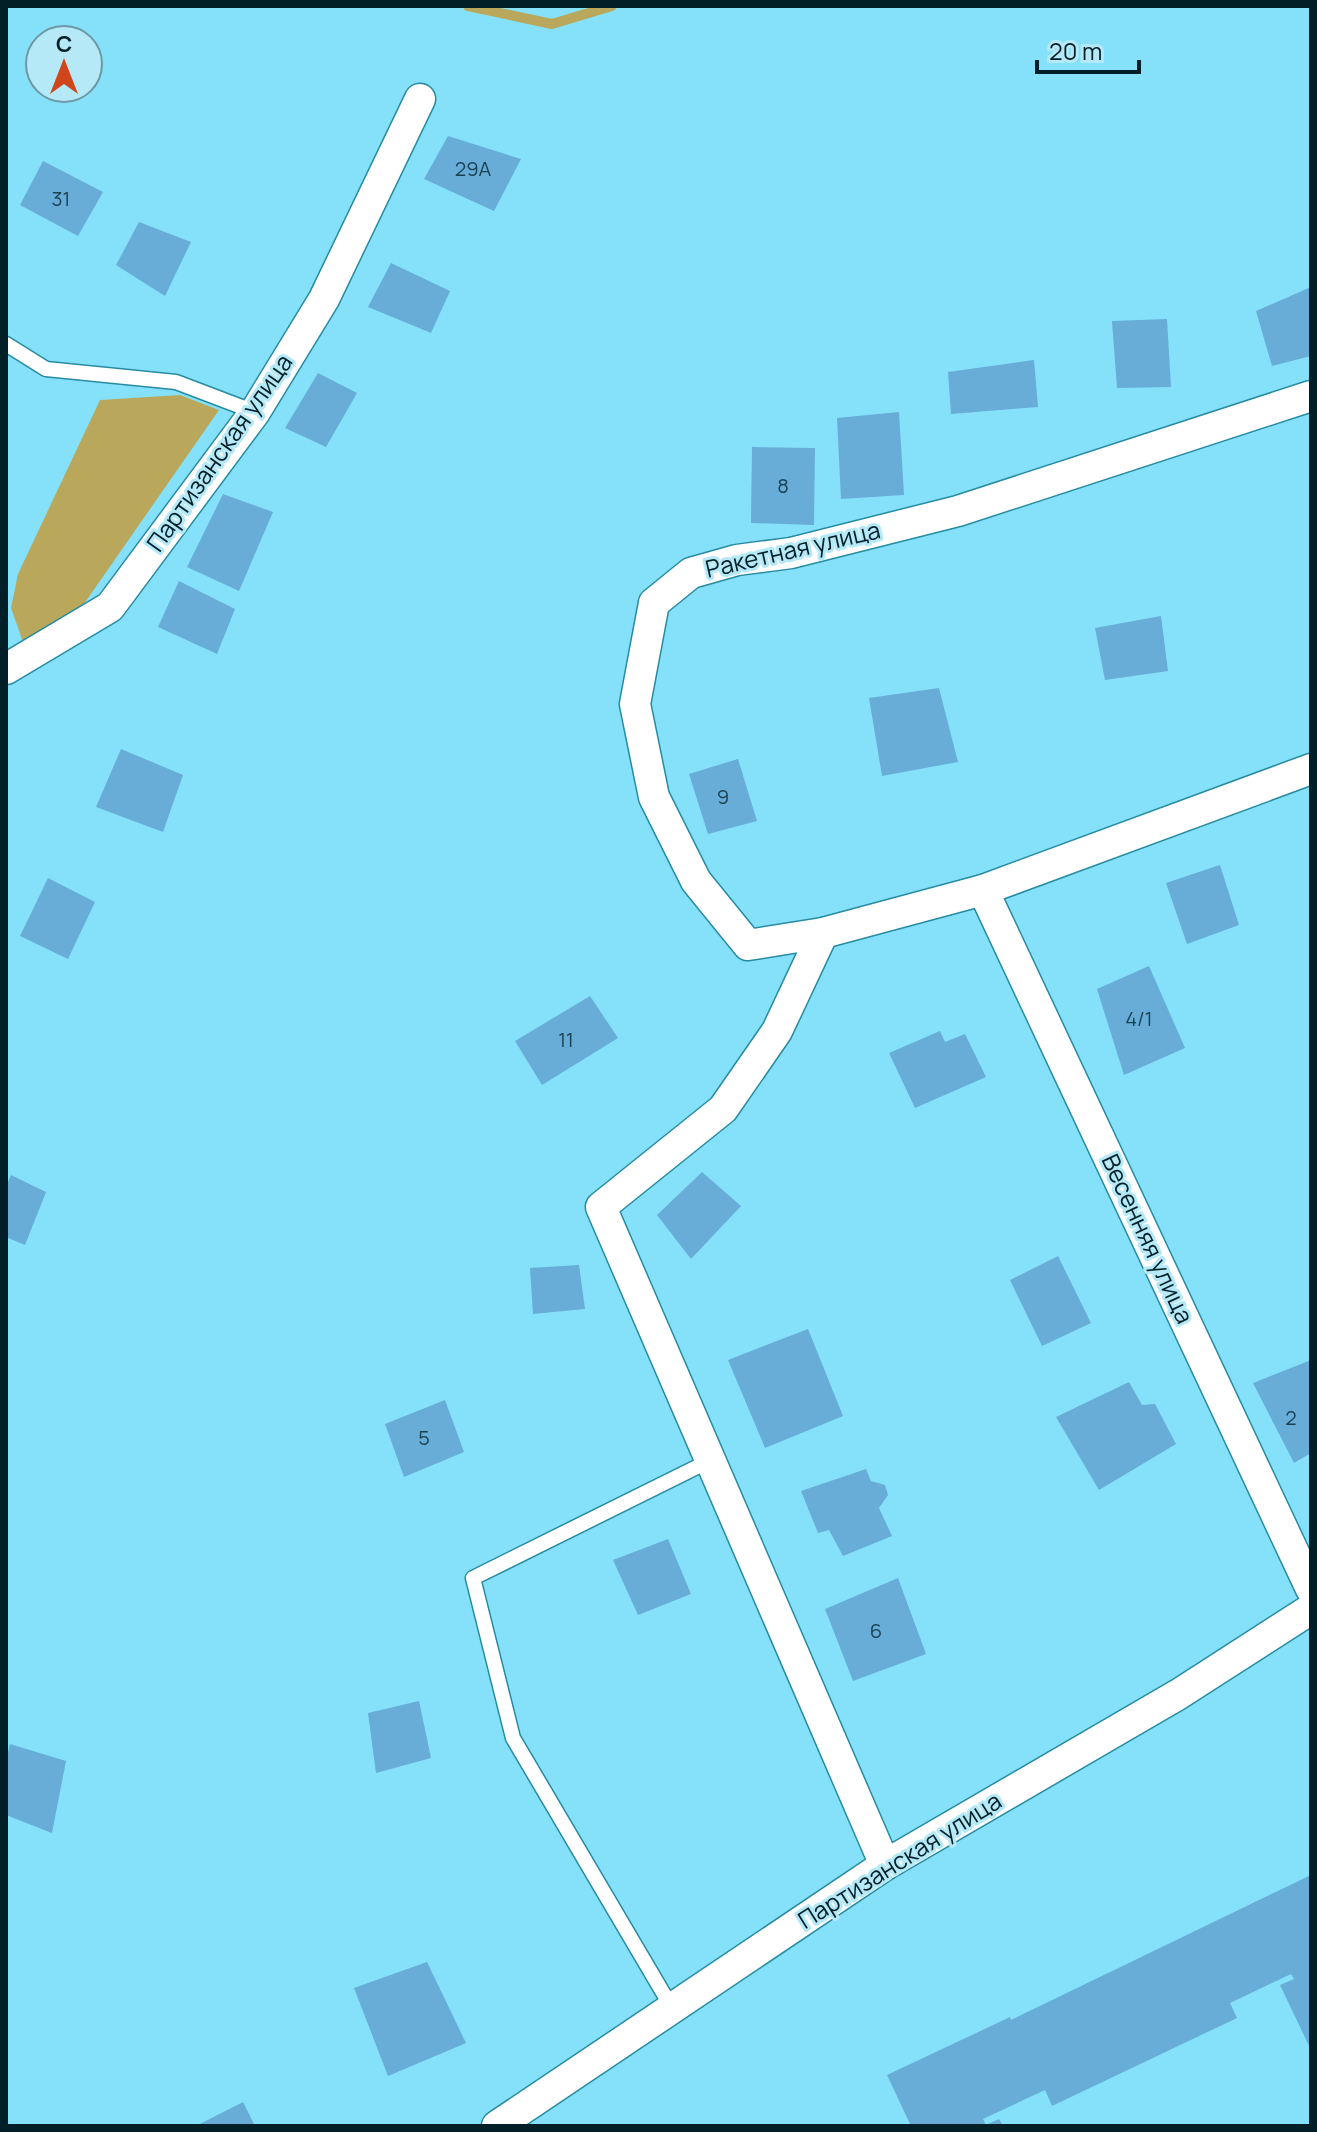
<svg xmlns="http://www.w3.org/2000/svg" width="1317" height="2132" font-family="Manrope,sans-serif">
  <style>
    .water { fill: #b9a85b }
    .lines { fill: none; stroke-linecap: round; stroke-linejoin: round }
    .stream { stroke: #b9a85b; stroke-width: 10 }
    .building { fill: #67add8 }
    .lane-casing { stroke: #278ba2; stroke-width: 17 }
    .street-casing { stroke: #278ba2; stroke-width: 33 }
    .lane { stroke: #fff; stroke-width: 14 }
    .street { stroke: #fff; stroke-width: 30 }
    .labels { text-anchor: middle; stroke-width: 6; stroke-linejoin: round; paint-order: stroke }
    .number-label { font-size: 20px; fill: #1b4253 }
    .street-label { font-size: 24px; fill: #021f27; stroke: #b5e9f7 }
  </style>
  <rect width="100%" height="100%" fill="#85e1fa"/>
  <!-- water -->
  <path class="water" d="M180,395L219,410L70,624L23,642L11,608L18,574L100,400Z"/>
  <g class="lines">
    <!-- stream -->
    <path class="stream" d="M468,6L552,24L612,6"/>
  </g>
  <!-- building -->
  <g class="building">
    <path d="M448,136L521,159L494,211L424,179Z"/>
    <path d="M43,161L103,192L78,236L20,205Z"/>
    <path d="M139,222L191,242L165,296L116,265Z"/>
    <path d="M391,263L450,291L431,333L368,307Z"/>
    <path d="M1311,287V356L1272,366L1256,311Z"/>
    <path d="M1167,319L1171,387L1117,388L1112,321Z"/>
    <path d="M1034,360L1038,407L951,414L948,372Z"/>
    <path d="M318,373L357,393L326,447L285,428Z"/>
    <path d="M899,412L904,495L841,499L837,418Z"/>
    <path d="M752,447L815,448L814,525L751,523Z"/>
    <path d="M223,494L273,512L239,591L187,567Z"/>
    <path d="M179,581L235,609L217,654L158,627Z"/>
    <path d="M1161,616L1168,671L1105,680L1095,628Z"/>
    <path d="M939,688L958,762L882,776L869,698Z"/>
    <path d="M121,749L183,775L163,832L96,807Z"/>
    <path d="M738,759L757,821L708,834L689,774Z"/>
    <path d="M1220,865L1239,925L1187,944L1166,883Z"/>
    <path d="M48,878L95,902L68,959L20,936Z"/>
    <path d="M1149,966L1185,1048L1124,1075L1097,989Z"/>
    <path d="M590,996L618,1038L542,1085L515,1041Z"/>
    <path d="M940,1031L945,1042L965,1034L986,1077L915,1108L889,1053Z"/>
    <path d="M702,1172L741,1206L691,1259L657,1215Z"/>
    <path d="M11,1175L46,1192L25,1245L6,1237V1187Z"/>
    <path d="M1058,1256L1091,1323L1042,1346L1010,1280Z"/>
    <path d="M579,1265L585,1309L533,1314L530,1268Z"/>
    <path d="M808,1329L843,1416L765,1448L728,1360Z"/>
    <path d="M1311,1360V1453L1294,1463L1253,1383Z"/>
    <path d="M1129,1382L1142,1405L1155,1404L1176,1444L1099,1490L1056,1417Z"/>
    <path d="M445,1400L464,1452L404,1477L385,1424Z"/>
    <path d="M866,1469L871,1481L885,1485L888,1495L879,1508L892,1536L843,1556L829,1530L818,1533L801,1491Z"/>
    <path d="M668,1539L691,1594L638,1615L613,1560Z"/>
    <path d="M898,1578L926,1654L853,1681L825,1609Z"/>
    <path d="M419,1701L431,1758L376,1773L368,1713Z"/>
    <path d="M10,1744L66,1761L52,1833L6,1815V1761Z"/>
    <path d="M1311,1875V2050L1280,1985L1294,1979L1291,1974L1230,2003L1237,2018L1052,2106L1045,2090L983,2119L986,2125L999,2119L1003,2126H911L887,2075L1010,2017L1011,2020Z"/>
    <path d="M427,1962L466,2043L388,2076L354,1988Z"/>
    <path d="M243,2102L255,2126H196Z"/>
  </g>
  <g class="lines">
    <!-- lane casing -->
    <g class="lane-casing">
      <g id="lane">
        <path d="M6,344L46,369L176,382L255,412"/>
        <path d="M672,2008L513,1738L473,1578L711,1460"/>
      </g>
    </g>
    <!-- street casing -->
    <g class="street-casing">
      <g id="street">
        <path d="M1311,396L958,511L791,553L737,560L691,573L654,603L635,704L654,797L696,881L748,945L823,933L983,890L1311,769"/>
        <path d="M6,669L110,607L255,412L324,299L420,99"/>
        <path d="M983,890L1311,1589"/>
        <path d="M823,933L777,1031L723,1109L601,1207L885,1865"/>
        <path d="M497,2126L885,1865L1179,1694L1311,1609"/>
      </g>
    </g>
    <!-- lane -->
    <use href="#lane" class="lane"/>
    <!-- street -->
    <use href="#street" class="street"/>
  </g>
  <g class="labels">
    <!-- number labels -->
    <g class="number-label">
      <text x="473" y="176">29А</text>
      <text x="61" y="206">31</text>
      <text x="783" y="493">8</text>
      <text x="723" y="804">9</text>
      <text x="1139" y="1026">4/1</text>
      <text x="566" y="1047">11</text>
      <text x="1291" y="1425">2</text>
      <text x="424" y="1445">5</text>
      <text x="876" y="1638">6</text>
    </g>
    <!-- street labels -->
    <g class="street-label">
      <text transform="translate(220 453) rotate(-55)" y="8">Партизанская улица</text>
      <text transform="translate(793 550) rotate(-13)" y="8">Ракетная улица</text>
      <text transform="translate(1147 1239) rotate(65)" y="8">Весенняя улица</text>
      <text transform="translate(900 1861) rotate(-32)" y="8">Партизанская улица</text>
    </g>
  </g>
  <!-- border -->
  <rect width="1317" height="2132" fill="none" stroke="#021f27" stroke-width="16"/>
  <!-- north arrow -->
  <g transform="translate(64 64)"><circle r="38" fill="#b5e9f7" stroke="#6d98a4" stroke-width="2"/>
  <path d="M0-6L14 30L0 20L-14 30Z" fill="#ce4619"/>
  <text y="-12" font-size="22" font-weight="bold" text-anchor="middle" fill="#021f27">С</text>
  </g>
  <!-- scale -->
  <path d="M1037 60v12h102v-12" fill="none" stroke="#021f27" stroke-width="4"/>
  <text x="1049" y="60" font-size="24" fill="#021f27" stroke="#b5e9f7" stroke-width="6" paint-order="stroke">20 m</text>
</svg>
